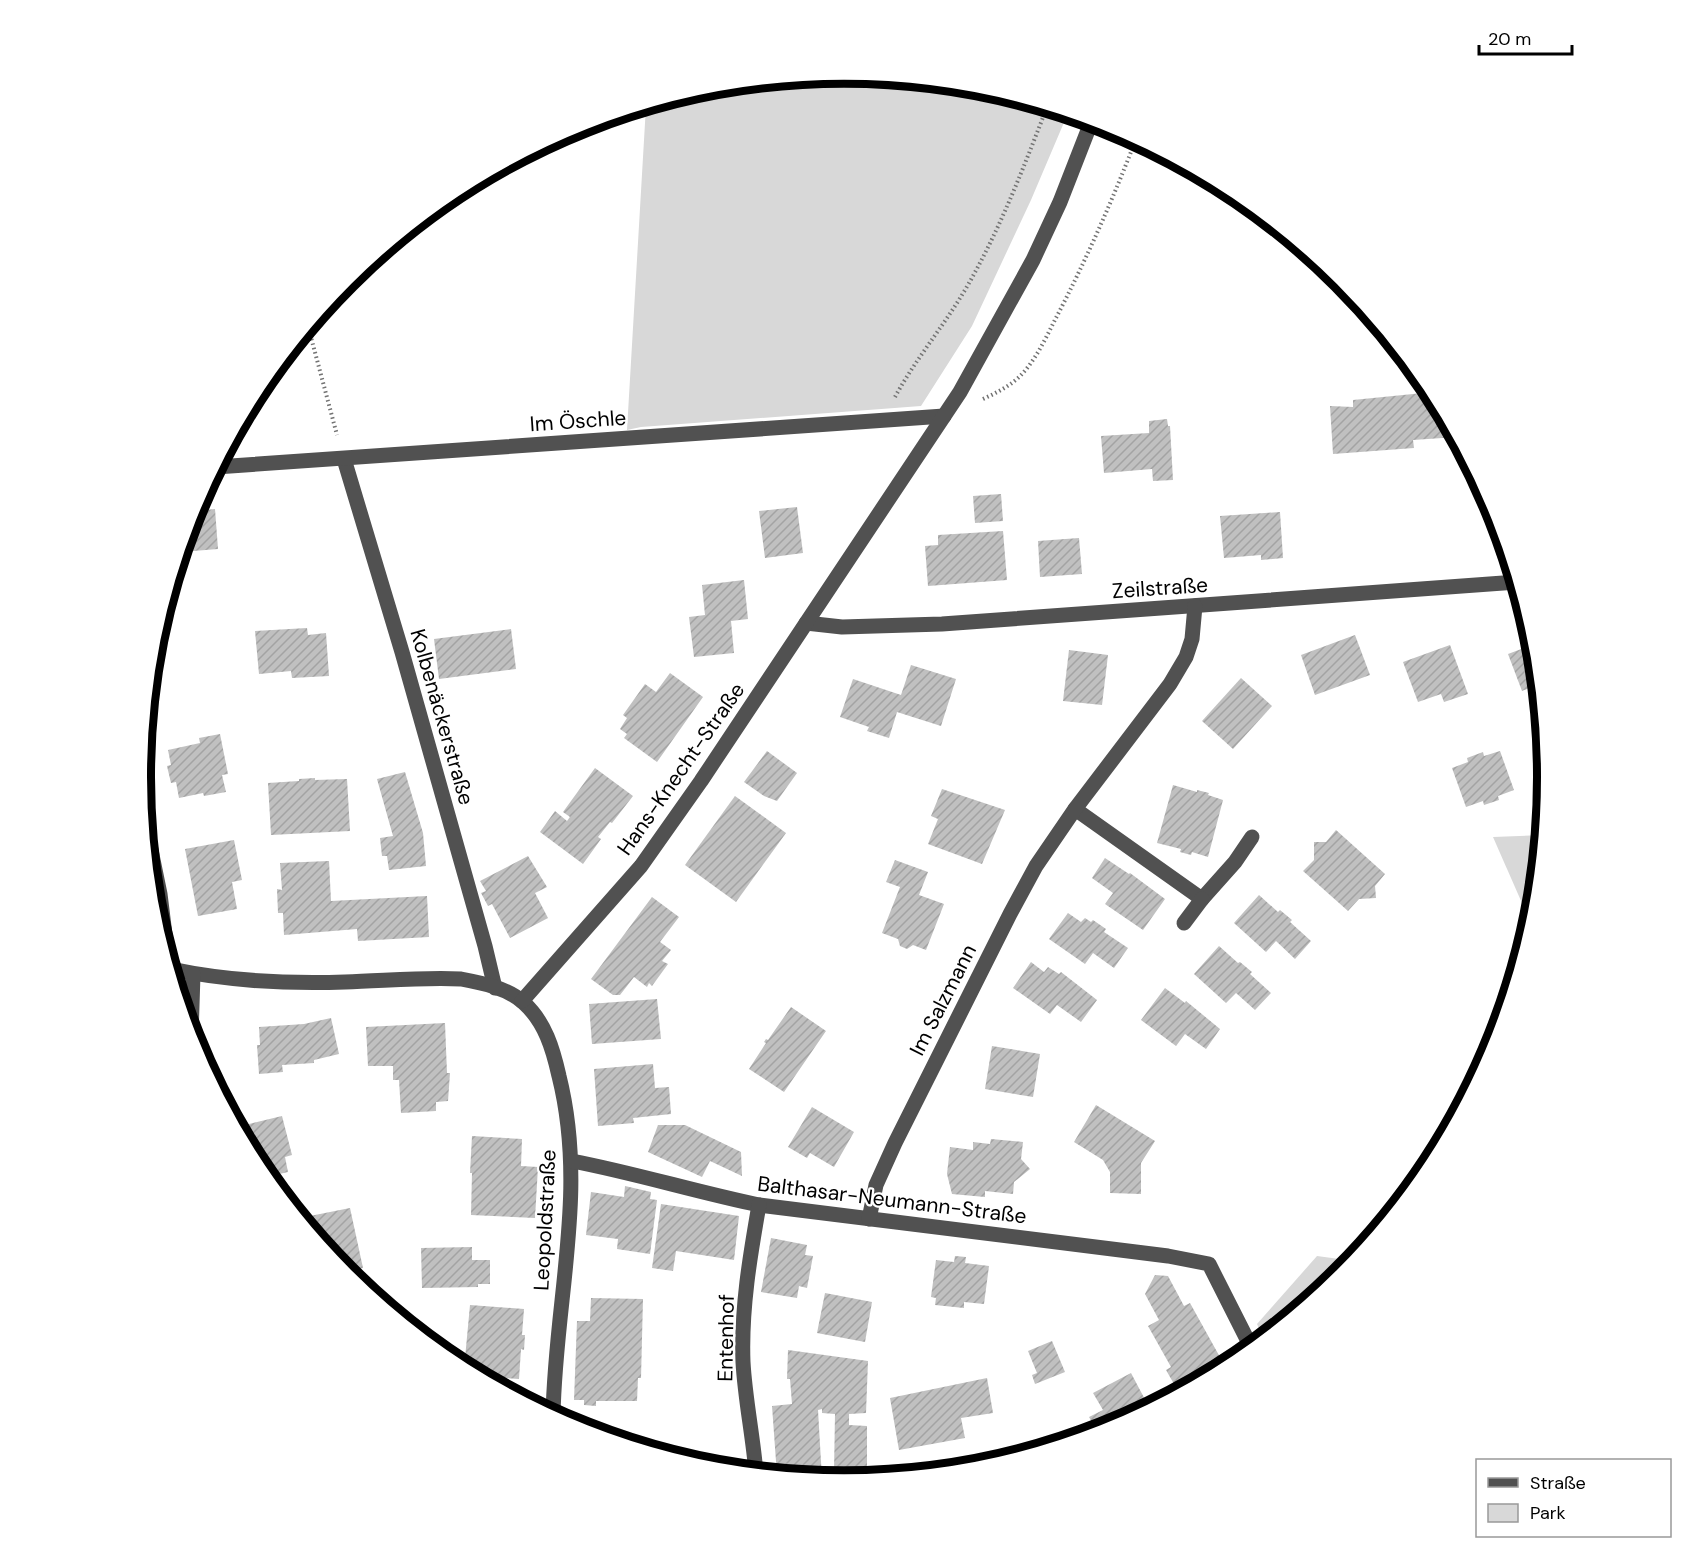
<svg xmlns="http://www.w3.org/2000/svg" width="1689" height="1555" font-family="'DM Sans',sans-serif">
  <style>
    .green { fill: #d8d8d8 }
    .building { fill: url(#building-hatch) }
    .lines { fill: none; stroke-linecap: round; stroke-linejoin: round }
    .path { stroke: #737373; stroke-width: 4; stroke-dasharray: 1.5 3; stroke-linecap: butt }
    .minor { stroke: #515151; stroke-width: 15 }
    .labels { text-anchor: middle; stroke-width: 4.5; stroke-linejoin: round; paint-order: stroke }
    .street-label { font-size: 21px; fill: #000; stroke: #fff }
    .rim { fill: none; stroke: #000; stroke-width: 8 }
  </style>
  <defs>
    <pattern id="building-hatch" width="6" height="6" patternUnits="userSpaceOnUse" patternTransform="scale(1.5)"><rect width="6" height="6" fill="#c0c0c0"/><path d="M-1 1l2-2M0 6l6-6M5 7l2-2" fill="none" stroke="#a3a3a3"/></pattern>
  </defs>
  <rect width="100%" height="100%" fill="#fff"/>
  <!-- green -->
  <g class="green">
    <path d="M844,74L982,87L1068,113L1031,200L972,326L921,406L641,427L627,430L646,106L707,87Z"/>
    <path d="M1543,835L1535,915L1532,926L1493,837Z"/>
    <path d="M1317,1256L1354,1261L1342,1276L1264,1340L1257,1324Z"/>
  </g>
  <!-- building -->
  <g class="building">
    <path d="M1433,392L1457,437L1413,440L1414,448L1333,454L1330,406L1353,407V400Z"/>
    <path d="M1167,419L1168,426H1170L1173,480L1153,481L1152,469L1104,473L1101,436L1149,433V421Z"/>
    <path d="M1001,494L1003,521L975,523L973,496Z"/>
    <path d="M797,507L803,553L765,558L759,511Z"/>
    <path d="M215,509L218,549L181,552L193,511Z"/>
    <path d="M1280,512L1283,558L1261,560V555L1224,558L1220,516Z"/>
    <path d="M1003,531L1007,580L928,586L925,546L938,545V535Z"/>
    <path d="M1079,538L1082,574L1040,577L1038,541Z"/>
    <path d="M744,580L748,619L731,621L734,653L694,657L689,617L705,615L702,585Z"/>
    <path d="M307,628L308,635L326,633L329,676L292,678L291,671L259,674L255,631Z"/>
    <path d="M511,629L516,669L439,679L434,639Z"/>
    <path d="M1355,635L1370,675L1315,695L1301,655Z"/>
    <path d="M1535,644L1539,684L1522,691L1508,654Z"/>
    <path d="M1450,645L1468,694L1444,702L1441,694L1418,702L1403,662Z"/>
    <path d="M1069,650L1108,655L1102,705L1063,701Z"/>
    <path d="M911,665L956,679L941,726L897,712L889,738L867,731L869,727L840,717L853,679L901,695Z"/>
    <path d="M670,673L703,697L657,762L624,738L627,734L620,729L627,718L623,715L645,684L656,692Z"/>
    <path d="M1241,678L1272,706L1233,749L1202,721Z"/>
    <path d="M220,734L228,774L222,775L226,792L204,796L203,793L179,798L176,782L171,783L167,766L171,765L168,750L200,743L199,738Z"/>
    <path d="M767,751L797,773L777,801L764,796L744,782Z"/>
    <path d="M1500,751L1514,790L1498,796L1499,800L1484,805L1483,801L1466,807L1452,768L1468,762L1467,758L1483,752L1484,756Z"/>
    <path d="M595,768L633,796L612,823L610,822L598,837L601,839L583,864L540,832L555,811L567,821L570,817L563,812Z"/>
    <path d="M405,772L423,833L426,866L389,870L387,856H382L380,838L393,836L377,779Z"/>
    <path d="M315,778V780L347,779L350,831L271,835L268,783L299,781V779Z"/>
    <path d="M1173,785L1197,792V790L1209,793L1208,795L1223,800L1208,857L1192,852L1191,855L1180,852L1181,849L1157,843Z"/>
    <path d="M942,789L1005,810L982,864L928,844L938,819L931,816Z"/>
    <path d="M735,796L786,833L736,902L685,865Z"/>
    <path d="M1336,830L1385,874L1375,886L1376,898L1359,899L1348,911L1303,871L1314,860V842H1326Z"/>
    <path d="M234,840L242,880L232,882L237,909L198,916L185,849Z"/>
    <path d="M528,856L547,887L535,893L548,918L510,938L492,904L488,906L481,893L486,891L480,881Z"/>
    <path d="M1105,858L1129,874L1130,873L1165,899L1143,930L1105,904L1113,893L1092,878Z"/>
    <path d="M895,860L928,872L919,895L944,904L926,950L913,945L907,949L900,946L898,939L882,933L900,887L886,882Z"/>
    <path d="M329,861L331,901L427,896L429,937L358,941L357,929L284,935L283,913H278L277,889L282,890L280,863Z"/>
    <path d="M1259,895L1278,912L1280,910L1292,920L1290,922L1311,941L1295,959L1276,941L1266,952L1234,923Z"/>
    <path d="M652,897L679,917L660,942L671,950L662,961L668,964L652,986L649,983L647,987L634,977L620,995H613L591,979Z"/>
    <path d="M1068,913L1081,922L1085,918L1091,922L1093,920L1106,929L1104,932L1128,948L1114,968L1093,953L1085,964L1049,939Z"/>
    <path d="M1219,946L1238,963L1240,962L1252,972L1250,974L1271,993L1255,1010L1236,993L1226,1003L1194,974Z"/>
    <path d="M1031,962L1044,972L1048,967L1059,974L1061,972L1097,1000L1081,1022L1057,1005L1050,1014L1013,988Z"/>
    <path d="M1165,988L1185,1003L1186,1001L1220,1029L1206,1049L1185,1034L1176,1046L1141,1020Z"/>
    <path d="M657,999L661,1039L592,1044L589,1004Z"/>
    <path d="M791,1007L826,1031L784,1092L749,1069L766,1043L764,1042L766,1039L768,1040Z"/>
    <path d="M331,1018L339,1054L314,1060V1063L282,1065L283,1072L259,1074L257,1045H260L259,1027L304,1024Z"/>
    <path d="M445,1023L447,1073H450L448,1101L436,1102V1111L401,1113L399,1080H393V1066H368L366,1027Z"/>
    <path d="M992,1046L1040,1054L1033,1097L985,1089Z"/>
    <path d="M653,1064L655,1088L669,1087L671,1114L633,1118L634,1123L598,1126L594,1069Z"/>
    <path d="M1096,1105L1155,1141L1141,1163V1194L1110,1193V1172L1103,1160L1074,1142Z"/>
    <path d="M812,1107L854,1132L834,1167L810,1153L807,1158L788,1147Z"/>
    <path d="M282,1116L292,1155L285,1157L288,1172L266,1177L259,1168L237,1127Z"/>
    <path d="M658,1125H685L741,1152L742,1176L710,1161L702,1177L648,1152Z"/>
    <path d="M472,1136L522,1139L521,1166L538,1167L535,1218L471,1215L472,1173H470Z"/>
    <path d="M991,1139L1023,1142L1021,1159L1030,1169L1014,1182L1013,1194L985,1191V1197L952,1194L947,1174L950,1147L973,1150V1142L990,1144Z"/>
    <path d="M625,1186L651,1192L650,1199L657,1200L650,1254L617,1249L618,1239L586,1235L591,1192L624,1197Z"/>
    <path d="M661,1204L739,1216L734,1260L676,1251L673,1271L652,1268Z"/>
    <path d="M350,1208L363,1268L353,1270L356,1283L346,1275L300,1218Z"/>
    <path d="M771,1238L807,1245L805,1255L813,1256L807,1288L799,1286L797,1298L761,1292Z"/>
    <path d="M472,1247V1260H490V1284H478V1287L422,1288L421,1248Z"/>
    <path d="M955,1256L966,1257L965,1263L989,1266L984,1304L964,1302V1308L935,1305L936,1298L931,1297L936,1260L954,1262Z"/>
    <path d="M1155,1275L1168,1276L1184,1306L1190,1303L1226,1368L1184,1390L1183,1389L1178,1391L1166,1370L1171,1367L1148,1326L1159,1320L1145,1294Z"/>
    <path d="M825,1293L872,1302L865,1342L817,1333Z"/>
    <path d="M591,1298L643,1299L641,1378H638L637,1401H596V1406L584,1405V1400H574L577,1321H590Z"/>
    <path d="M470,1305L524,1309L522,1335H525L524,1350L521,1349L519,1379L479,1376L464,1369Z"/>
    <path d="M1052,1341L1065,1372L1035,1384L1032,1375L1037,1373L1028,1351Z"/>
    <path d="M788,1350L868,1361L866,1413L849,1414V1425L867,1426V1473L834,1472L835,1414L822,1413V1409L818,1410L822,1479L777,1475L772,1406L792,1404L790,1379H787Z"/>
    <path d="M1131,1373L1150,1409L1114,1428L1098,1433L1089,1417L1103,1410L1093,1393Z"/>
    <path d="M987,1378L993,1413L961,1418L965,1438L899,1450L890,1398Z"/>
    <path d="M697,1464L712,1465L713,1468H707Z"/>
  </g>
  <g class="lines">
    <!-- path -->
    <g class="path">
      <path d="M308,326L337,435"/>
      <path d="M895,397C915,360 943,327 965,290C999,232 1023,169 1047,107"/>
      <path d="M983,399C996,393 1008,387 1018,378C1036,361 1046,337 1057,316C1087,258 1113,199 1136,139"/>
    </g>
    <!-- minor -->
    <g class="minor">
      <path d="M344,459L402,652L485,946L495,988"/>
      <path d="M216,467L944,416"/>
      <path d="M806,623L842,627L942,624L1517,582"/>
      <path d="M1075,809L1202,899L1235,862L1252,837"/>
      <path d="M144,816L160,894L168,959"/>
      <path d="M1184,923L1202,899"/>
      <path d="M171,969C228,981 287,984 345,982C384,981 422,977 461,979C482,983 508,988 524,1003C545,1022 553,1049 559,1076C588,1192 555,1299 553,1416"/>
      <path d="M522,1001L641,866L701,781L960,392L1033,260L1060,202L1092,120"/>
      <path d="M191,1037L193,974"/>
      <path d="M572,1161C635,1173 696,1192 759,1205L1168,1256L1209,1264L1252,1349"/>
      <path d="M869,1219L876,1185L895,1143L1010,914L1036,866L1075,809L1170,684L1186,657L1192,639L1195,606"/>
      <path d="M756,1473C753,1436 745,1399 743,1362C741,1309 750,1256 759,1205"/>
    </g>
  </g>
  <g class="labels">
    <!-- street labels -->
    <g class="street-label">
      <text transform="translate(578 421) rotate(-4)" y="7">Im Öschle</text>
      <text transform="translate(1160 588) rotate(-4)" y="7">Zeilstraße</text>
      <text transform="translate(442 717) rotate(74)" y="7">Kolbenäckerstraße</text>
      <text transform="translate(681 769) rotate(-55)" y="7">Hans-Knecht-Straße</text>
      <text transform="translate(943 1000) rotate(-63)" y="7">Im Salzmann</text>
      <text transform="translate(892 1200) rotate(7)" y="7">Balthasar-Neumann-Straße</text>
      <text transform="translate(545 1220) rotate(-87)" y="7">Leopoldstraße</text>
      <text transform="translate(726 1338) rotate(-89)" y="7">Entenhof</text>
    </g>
  </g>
  <!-- crop -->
  <path d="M0 0H1689V1555H0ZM151 777a693 693 0 1 1 1386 0a693 693 0 1 1-1386 0Z" fill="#fff" fill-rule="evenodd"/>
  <path class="rim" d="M151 777a693 693 0 1 1 1386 0a693 693 0 1 1-1386 0Z"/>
  <!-- legend -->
  <rect x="1476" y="1459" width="195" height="78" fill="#ffffff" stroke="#999999" stroke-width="1.5"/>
  <rect x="1488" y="1478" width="30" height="9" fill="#515151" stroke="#999999" stroke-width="1.5"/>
  <text x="1530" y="1489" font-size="18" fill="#000000">Straße</text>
  <rect x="1488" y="1504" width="30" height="18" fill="#d8d8d8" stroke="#999999" stroke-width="1.5"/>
  <text x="1530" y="1519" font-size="18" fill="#000000">Park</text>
  <!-- scale -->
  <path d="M1479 45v9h93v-9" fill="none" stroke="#000000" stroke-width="3"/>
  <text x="1488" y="45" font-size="18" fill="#000000" stroke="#ffffff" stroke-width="4.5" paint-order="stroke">20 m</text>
</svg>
